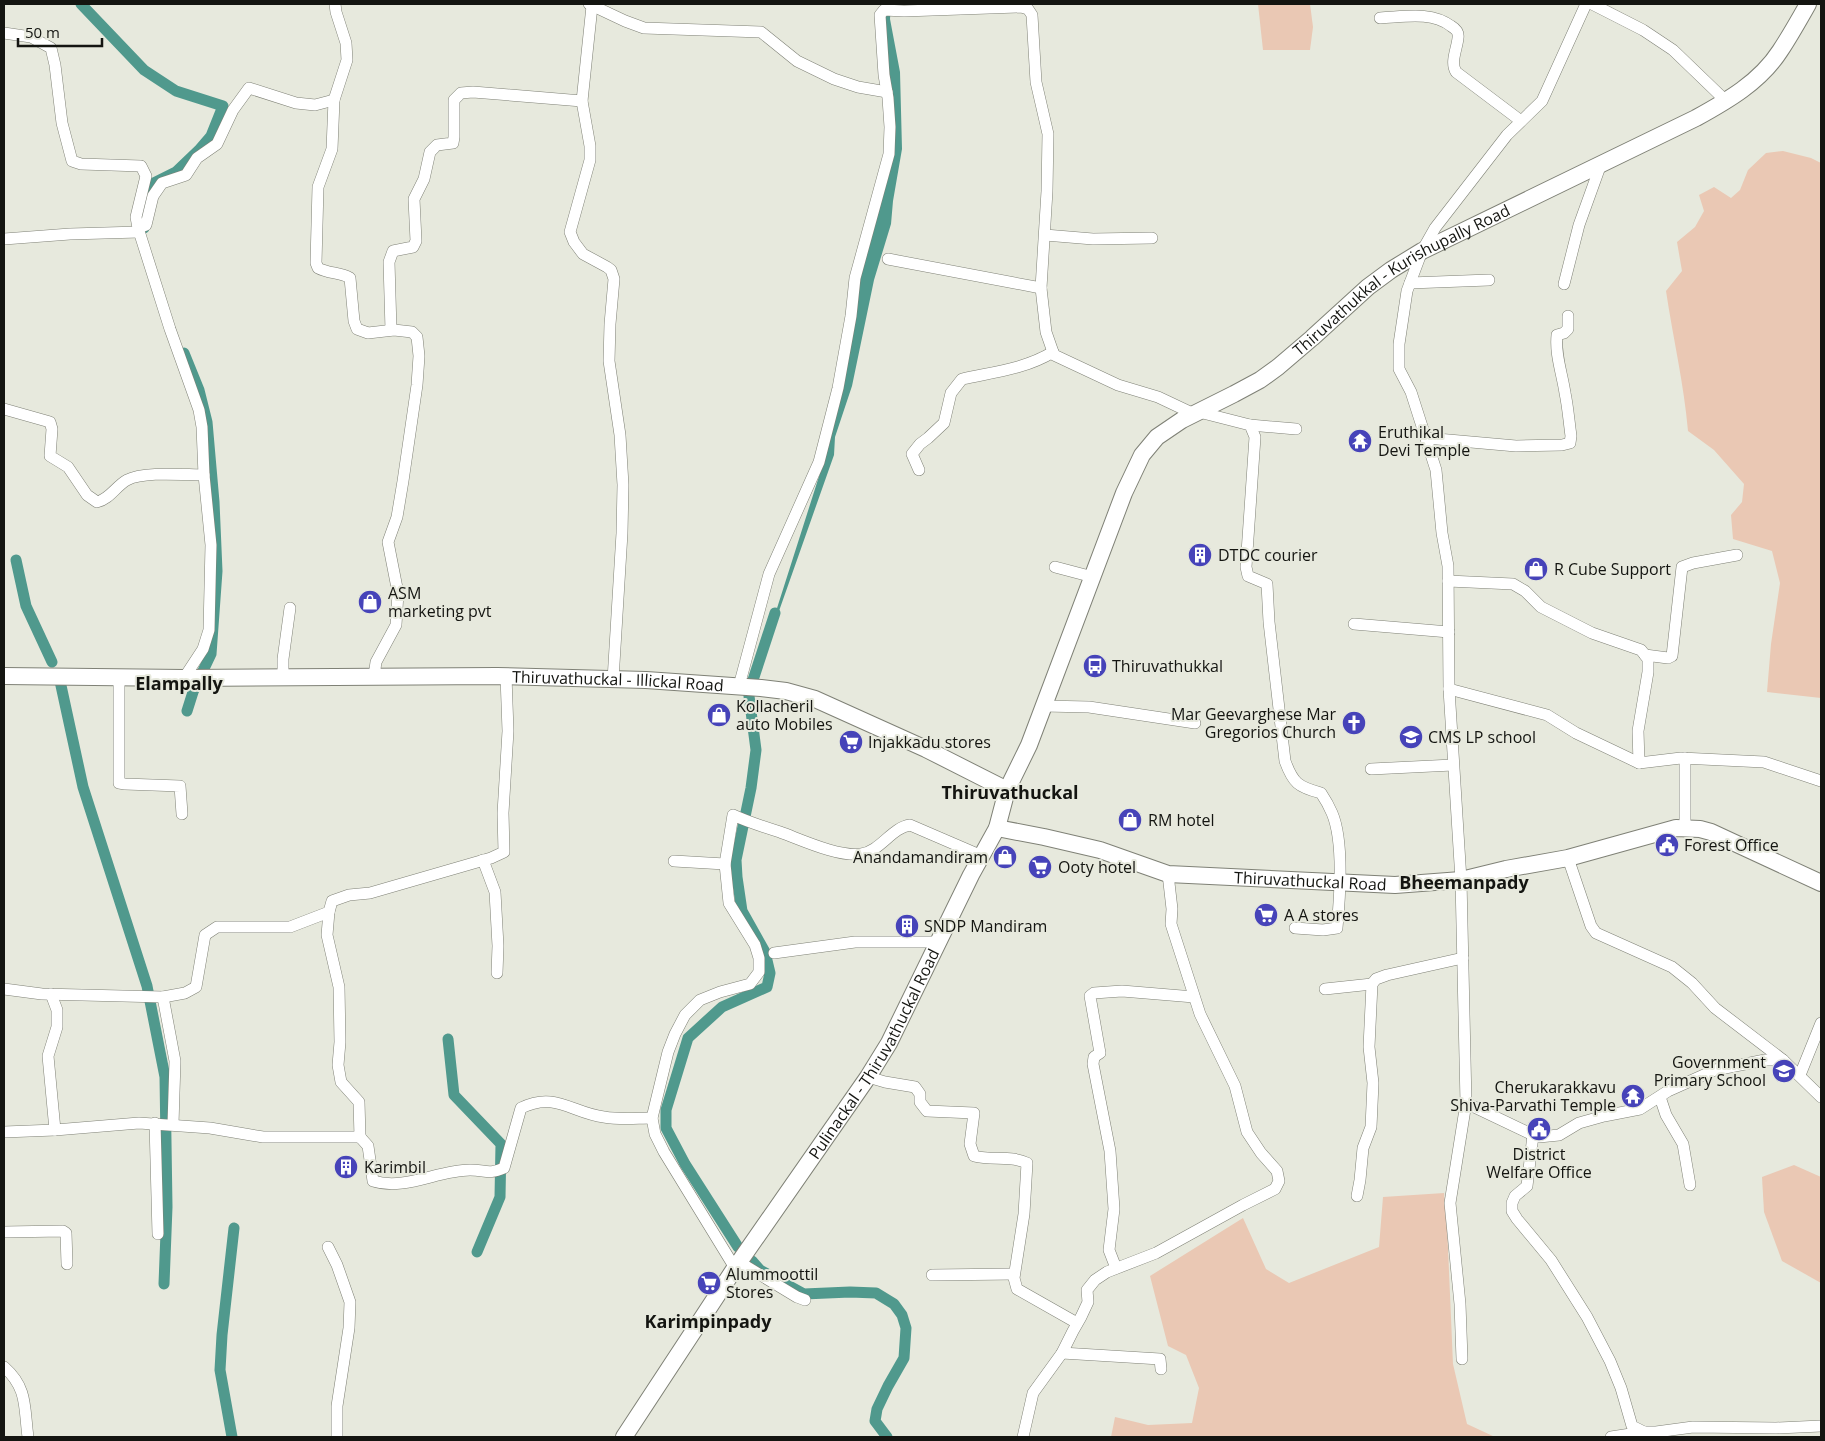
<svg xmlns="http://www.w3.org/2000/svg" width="1825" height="1441" font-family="'Open Sans',sans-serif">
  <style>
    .green { fill: #eac8b4 }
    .water { fill: #50998d }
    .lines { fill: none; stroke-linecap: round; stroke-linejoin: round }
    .canal { stroke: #50998d; stroke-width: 11 }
    .minor-casing { stroke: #7f8176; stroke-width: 12 }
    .secondary-casing { stroke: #7f8176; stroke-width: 18 }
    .minor { stroke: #fff; stroke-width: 11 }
    .secondary { stroke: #fff; stroke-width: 16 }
    .labels { text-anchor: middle; stroke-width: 4; stroke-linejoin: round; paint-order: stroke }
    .street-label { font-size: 16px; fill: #141511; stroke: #e7e9dd }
    .poi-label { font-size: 16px; fill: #141511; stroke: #e7e9dd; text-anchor: start }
    .neighbourhood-label { font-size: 18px; font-weight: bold; fill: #141511; stroke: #e7e9dd }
  </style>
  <rect width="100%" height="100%" fill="#e7e9dd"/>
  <!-- green -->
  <g class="green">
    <path d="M1258,4H1310L1313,27L1310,50H1263Z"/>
    <path d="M1783,151L1811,158L1821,163V698L1767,692L1771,644L1780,583L1772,551L1733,539L1731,515L1742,502L1744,484L1714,450L1688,431C1684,384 1673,338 1666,291L1682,271L1677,242L1695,227L1704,211L1699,195L1714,187L1731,198L1740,190L1748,170L1766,153Z"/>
    <path d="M1794,1165L1821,1177V1283L1782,1261L1764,1212L1762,1177Z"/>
    <path d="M1444,1193L1447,1225L1453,1364L1467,1424L1495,1437H1111L1115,1417L1148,1425L1192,1423L1199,1388L1186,1355L1168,1346L1150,1276L1243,1218L1266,1269L1289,1283L1379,1247L1383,1197Z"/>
  </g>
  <!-- water -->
  <path class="water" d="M882,4H891L890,19L900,72L902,149L893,201L891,224L874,280L852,386L835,437L834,455L749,696L822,467L855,291L890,162Z"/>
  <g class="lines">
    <!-- canal -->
    <g class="canal">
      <path d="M81,4L144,70L176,91L223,106L211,136L199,150L176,172L154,183L148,194L143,211L144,228"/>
      <path d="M184,353L199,390L207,422L214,502L217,571L211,654L193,692L187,711"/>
      <path d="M16,560L26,606L52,662"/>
      <path d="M60,681L83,787L147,986L165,1077L167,1207L164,1284"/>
      <path d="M448,1039L454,1095L501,1144L500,1197L477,1252"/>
      <path d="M738,1247L685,1164L666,1128V1110L688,1038L722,1007L767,987L770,973L765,952L742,911L737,877L736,860L751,788L756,750L749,696L753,680L775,613"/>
      <path d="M752,1261L760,1270L804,1294L850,1292L876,1293L894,1304L902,1315L906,1328L904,1358L888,1386L877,1409L875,1421L887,1437"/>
      <path d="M232,1437L220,1370L222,1335L234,1228"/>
    </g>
    <!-- minor casing -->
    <g class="minor-casing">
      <g id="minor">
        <path d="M335,4L336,12L346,43L347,60L334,100L332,149L318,187L316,263L318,268C329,274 340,272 350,278L354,321L357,329L368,333L394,330L412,332L417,337L419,356L417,385L403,481L397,517L388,542L398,593L396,625L376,662L374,676"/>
        <path d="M589,4L625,21L644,28L761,32L797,61L834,79L858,87L887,92"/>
        <path d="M1586,4L1542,101L1507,135L1435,228L1422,251L1407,291L1399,344V369L1411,392L1436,470L1442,533L1448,566L1449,689L1461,880L1466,1103L1533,1135L1539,1137L1559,1135L1579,1123L1604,1116L1640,1109L1668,1091L1715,1070L1765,1060H1783"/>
        <path d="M1592,4L1643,30L1673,50L1726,101"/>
        <path d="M592,6L582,101L590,146V160L570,232L574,242L583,254L607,267L611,270L614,279L610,324L609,361L620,435L623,485L622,533L613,680"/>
        <path d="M1380,18C1404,17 1431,11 1451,26C1456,29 1459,32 1458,38C1457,49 1450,62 1456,72L1521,121"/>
        <path d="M4,33L31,37L51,48L55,65L62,123L72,161L81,164L141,166L146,176L136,217L138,228L170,329L199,410L202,427L204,475L211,545L209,630L203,649L184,678"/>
        <path d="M138,228L146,225L153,196L162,183L186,175L197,158L217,144L233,110L249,88L296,103L315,105L334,100"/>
        <path d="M1045,235L1093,239L1152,238"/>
        <path d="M4,239L70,234L139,232"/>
        <path d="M888,259L1041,288"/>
        <path d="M1410,283L1489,280"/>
        <path d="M1564,284L1579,225L1601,164"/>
        <path d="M391,330L389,262L393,251L413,247L416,241L414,199L424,179L430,152L437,145L453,143L454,137V100L461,93L473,92L582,101"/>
        <path d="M4,409L50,422L52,429L50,456L68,467L87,495L97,502C110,499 116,486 127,480C144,471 184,475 204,475"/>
        <path d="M1199,412L1250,425L1255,437L1246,567L1248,576L1267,584L1269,622L1285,761C1293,783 1298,787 1321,793C1325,799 1329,806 1332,813C1344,841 1340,897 1337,928L1323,930L1295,928"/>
        <path d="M1250,425L1296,429"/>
        <path d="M1426,438L1516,446L1562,445L1570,443L1571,436C1569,422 1568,407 1565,393C1562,373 1555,355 1557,335L1564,333L1568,329V316"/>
        <path d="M919,470L912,454L920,444L928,438L944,423L951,393L962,379C994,372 1025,369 1053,352"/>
        <path d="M1055,567L1093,577"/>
        <path d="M1448,581L1513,584L1525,591L1541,607L1592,633L1641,650L1648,659V672L1638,731L1639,763L1681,758L1764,762L1821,781"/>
        <path d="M1354,624L1449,632"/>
        <path d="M1645,655L1668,658L1672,656L1682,567L1693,563L1737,555"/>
        <path d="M283,677V659L290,608"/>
        <path d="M119,678V783L125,784L180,786L182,814"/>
        <path d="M739,686L769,574L819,462L838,388L851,316L855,278L889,154L890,127L888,98L884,75L880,15L884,10L904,11L1021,7L1028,9L1032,15L1036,82L1048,134L1047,191L1041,288L1046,332L1054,355L1118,385L1158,397L1194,414"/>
        <path d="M1449,689L1547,715L1576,733L1639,763"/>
        <path d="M1044,706L1089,707L1195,723"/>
        <path d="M1371,769L1453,765"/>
        <path d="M1685,828V758"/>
        <path d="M1568,858L1591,926L1596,933L1672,967L1692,983L1715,1008L1783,1060L1821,1097"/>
        <path d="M483,860L495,892L498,946L497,973"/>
        <path d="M674,861L725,864"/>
        <path d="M774,953L855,942H938"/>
        <path d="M4,989L42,994L163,997L185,993L196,987L205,935L217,927H290L329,912"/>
        <path d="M1325,989L1372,984"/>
        <path d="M51,994L57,1010V1027L48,1056L55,1130"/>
        <path d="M163,997L175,1061L173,1124"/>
        <path d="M1800,1075L1821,1023"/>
        <path d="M868,1077L885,1082L915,1087L920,1094V1102L927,1111L974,1113L970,1144L974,1156C992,1161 1011,1155 1027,1163L1024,1214L1014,1278L1017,1289L1077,1323"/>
        <path d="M1660,1097L1666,1115L1683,1144L1690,1185"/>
        <path d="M155,1123L158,1234"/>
        <path d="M4,1132L55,1130L139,1123L210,1128L263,1137H360"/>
        <path d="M1533,1135L1527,1186L1515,1196L1512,1203V1211L1517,1219L1551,1260L1587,1317L1610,1361L1621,1388L1632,1426L1644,1432"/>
        <path d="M360,1137L359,1102L341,1082L338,1065L340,1042L339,987L327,935L329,912L332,901L349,895L370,893L491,858L504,852L503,813L508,731L506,676"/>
        <path d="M360,1137L368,1146L373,1181C405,1191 438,1170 470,1170C486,1170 488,1175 504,1168L521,1108C555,1091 572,1113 604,1117C620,1120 637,1118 652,1118"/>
        <path d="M1357,1196L1360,1180L1363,1148L1371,1127L1373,1083L1369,1047L1372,984L1376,979L1387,975L1463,958"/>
        <path d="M4,1232L63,1231L66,1233L67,1264"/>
        <path d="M328,1247L337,1265L350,1302L349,1328L337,1406V1437"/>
        <path d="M739,1262L797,1297L805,1300"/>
        <path d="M735,1268L664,1152L655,1134L652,1118L668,1052L675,1034L685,1015L700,1000L720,992L750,984L759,972V958L755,945L729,903L725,864L733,815C748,822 764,827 780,832C802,840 838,857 861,854C881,851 891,828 910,825L982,856"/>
        <path d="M1116,1268L1109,1250L1114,1209L1110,1151L1093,1064L1094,1057L1100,1053L1090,996L1094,993L1122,991L1194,997"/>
        <path d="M932,1275L1014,1274"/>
        <path d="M1062,1353L1160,1359L1161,1369"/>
        <path d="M1462,1359L1460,1304L1450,1203L1466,1103"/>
        <path d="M4,1367C28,1388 24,1408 28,1437"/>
        <path d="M1023,1437L1033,1393L1062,1353L1073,1331L1081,1317L1088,1302L1087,1290L1095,1280L1107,1272L1156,1253L1243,1205L1275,1189L1279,1181L1277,1171L1261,1153L1247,1132L1235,1086L1200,1014L1171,924L1172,909L1168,874"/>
        <path d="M1611,1437L1644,1432H1656L1693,1427L1776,1428L1821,1426"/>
      </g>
    </g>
    <!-- secondary casing -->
    <g class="secondary-casing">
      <g id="secondary">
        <path id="s1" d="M4,676L184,678L497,676L646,680L761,688L786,691L815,699L926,749L1007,790"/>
        <path id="s2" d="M997,828L1044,837L1100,850L1168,874L1395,885L1461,880L1506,869L1568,858L1676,828L1700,829L1711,832L1821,883"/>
        <path id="s3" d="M624,1437L735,1268L868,1077L889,1043L971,875L997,828L1007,790L1029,745L1124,493L1142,455L1157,437L1182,420L1234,394L1260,380L1278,367L1312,338L1368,287L1391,270L1422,251L1696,118C1727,101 1760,82 1780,51C1790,36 1799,20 1808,4"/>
      </g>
    </g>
    <!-- minor -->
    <use href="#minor" class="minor"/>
    <!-- secondary -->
    <use href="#secondary" class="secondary"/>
  </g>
  <!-- icons -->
  <defs>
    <g id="temple-disc" transform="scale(1.25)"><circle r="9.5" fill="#4643b9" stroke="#e7e9dd"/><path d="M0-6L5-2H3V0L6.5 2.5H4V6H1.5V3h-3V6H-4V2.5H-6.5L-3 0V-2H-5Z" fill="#fff"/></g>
    <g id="building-disc" transform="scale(1.25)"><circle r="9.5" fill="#4643b9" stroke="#e7e9dd"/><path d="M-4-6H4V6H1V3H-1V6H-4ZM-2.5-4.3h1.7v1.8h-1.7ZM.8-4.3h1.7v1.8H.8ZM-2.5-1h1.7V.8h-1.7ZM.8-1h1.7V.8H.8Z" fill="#fff"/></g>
    <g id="shop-disc" transform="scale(1.25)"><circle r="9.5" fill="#4643b9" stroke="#e7e9dd"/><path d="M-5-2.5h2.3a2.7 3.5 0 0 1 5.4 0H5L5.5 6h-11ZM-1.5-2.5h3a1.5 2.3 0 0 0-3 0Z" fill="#fff"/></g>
    <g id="bus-disc" transform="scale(1.25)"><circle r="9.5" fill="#4643b9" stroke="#e7e9dd"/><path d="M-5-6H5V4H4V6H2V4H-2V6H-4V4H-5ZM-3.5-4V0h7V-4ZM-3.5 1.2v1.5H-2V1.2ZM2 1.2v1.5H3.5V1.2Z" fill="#fff"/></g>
    <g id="church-disc" transform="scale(1.25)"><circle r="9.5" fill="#4643b9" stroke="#e7e9dd"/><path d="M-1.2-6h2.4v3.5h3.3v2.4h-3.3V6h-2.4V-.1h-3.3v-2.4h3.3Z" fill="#fff"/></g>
    <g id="school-disc" transform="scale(1.25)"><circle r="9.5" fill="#4643b9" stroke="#e7e9dd"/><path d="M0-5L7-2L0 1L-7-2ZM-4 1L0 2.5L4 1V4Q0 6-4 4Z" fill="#fff"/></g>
    <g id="supermarket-disc" transform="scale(1.25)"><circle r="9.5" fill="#4643b9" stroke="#e7e9dd"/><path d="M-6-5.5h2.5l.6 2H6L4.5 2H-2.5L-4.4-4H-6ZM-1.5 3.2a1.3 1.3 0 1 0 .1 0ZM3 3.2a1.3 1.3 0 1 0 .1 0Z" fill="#fff"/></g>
    <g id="civic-disc" transform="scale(1.25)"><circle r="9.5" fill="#4643b9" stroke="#e7e9dd"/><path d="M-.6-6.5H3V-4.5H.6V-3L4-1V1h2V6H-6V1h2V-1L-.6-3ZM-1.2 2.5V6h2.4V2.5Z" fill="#fff"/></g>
  </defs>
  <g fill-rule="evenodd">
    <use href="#temple-disc" x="1360" y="441"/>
    <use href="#building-disc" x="1200" y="555"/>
    <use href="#shop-disc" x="1536" y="569"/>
    <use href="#shop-disc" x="370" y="602"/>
    <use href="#bus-disc" x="1095" y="666"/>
    <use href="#shop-disc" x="719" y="715"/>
    <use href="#church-disc" x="1354" y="723"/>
    <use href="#school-disc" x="1411" y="737"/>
    <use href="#supermarket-disc" x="851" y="742"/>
    <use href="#shop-disc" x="1130" y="820"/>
    <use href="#civic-disc" x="1667" y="845"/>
    <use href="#shop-disc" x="1005" y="857"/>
    <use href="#supermarket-disc" x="1040" y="867"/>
    <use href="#supermarket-disc" x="1266" y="915"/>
    <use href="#building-disc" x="907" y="926"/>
    <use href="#school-disc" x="1784" y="1071"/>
    <use href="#temple-disc" x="1633" y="1096"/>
    <use href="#civic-disc" x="1539" y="1129"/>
    <use href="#building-disc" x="346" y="1167"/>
    <use href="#supermarket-disc" x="709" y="1283"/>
  </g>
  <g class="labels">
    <!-- street labels -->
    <g class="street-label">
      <text dy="6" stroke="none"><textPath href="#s3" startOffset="1432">Thiruvathukkal - Kurishupally Road</textPath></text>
      <text dy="6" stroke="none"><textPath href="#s1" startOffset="614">Thiruvathuckal - Illickal Road</textPath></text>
      <text dy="6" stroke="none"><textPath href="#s2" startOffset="320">Thiruvathuckal Road</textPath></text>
      <text dy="6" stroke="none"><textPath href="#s3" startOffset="458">Pulinackal - Thiruvathuckal Road</textPath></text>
    </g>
    <!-- poi labels -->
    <g class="poi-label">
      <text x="1378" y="438">Eruthikal<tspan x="1378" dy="18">Devi Temple</tspan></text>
      <text x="1218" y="561">DTDC courier</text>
      <text x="1554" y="575">R Cube Support</text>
      <text x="388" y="599">ASM<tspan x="388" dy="18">marketing pvt</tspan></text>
      <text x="1112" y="672">Thiruvathukkal</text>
      <text x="736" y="712">Kollacheril<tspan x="736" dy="18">auto Mobiles</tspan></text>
      <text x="1336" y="720" text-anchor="end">Mar Geevarghese Mar<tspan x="1336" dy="18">Gregorios Church</tspan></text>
      <text x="1428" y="743">CMS LP school</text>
      <text x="868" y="748">Injakkadu stores</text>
      <text x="1148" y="826">RM hotel</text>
      <text x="1684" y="851">Forest Office</text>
      <text x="988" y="863" text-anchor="end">Anandamandiram</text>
      <text x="1058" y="873">Ooty hotel</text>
      <text x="1284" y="921">A A stores</text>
      <text x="924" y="932">SNDP Mandiram</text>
      <text x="1766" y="1068" text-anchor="end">Government<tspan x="1766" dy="18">Primary School</tspan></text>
      <text x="1616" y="1093" text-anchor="end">Cherukarakkavu<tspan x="1616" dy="18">Shiva-Parvathi Temple</tspan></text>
      <text x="1539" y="1160" text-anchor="middle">District<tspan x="1539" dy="18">Welfare Office</tspan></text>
      <text x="364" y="1173">Karimbil</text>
      <text x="726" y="1280">Alummoottil<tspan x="726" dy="18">Stores</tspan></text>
    </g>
    <!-- neighbourhood labels -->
    <g class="neighbourhood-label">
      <text x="179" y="690">Elampally</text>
      <text x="1010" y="799">Thiruvathuckal</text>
      <text x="1464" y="889">Bheemanpady</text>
      <text x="708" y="1328">Karimpinpady</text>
    </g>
  </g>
  <!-- border -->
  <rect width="1825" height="1441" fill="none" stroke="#141511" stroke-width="10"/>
  <!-- scale -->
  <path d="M18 38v8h84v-8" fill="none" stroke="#141511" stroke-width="2.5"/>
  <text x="25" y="38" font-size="15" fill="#141511" stroke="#e7e9dd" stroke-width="4" paint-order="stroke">50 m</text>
</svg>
